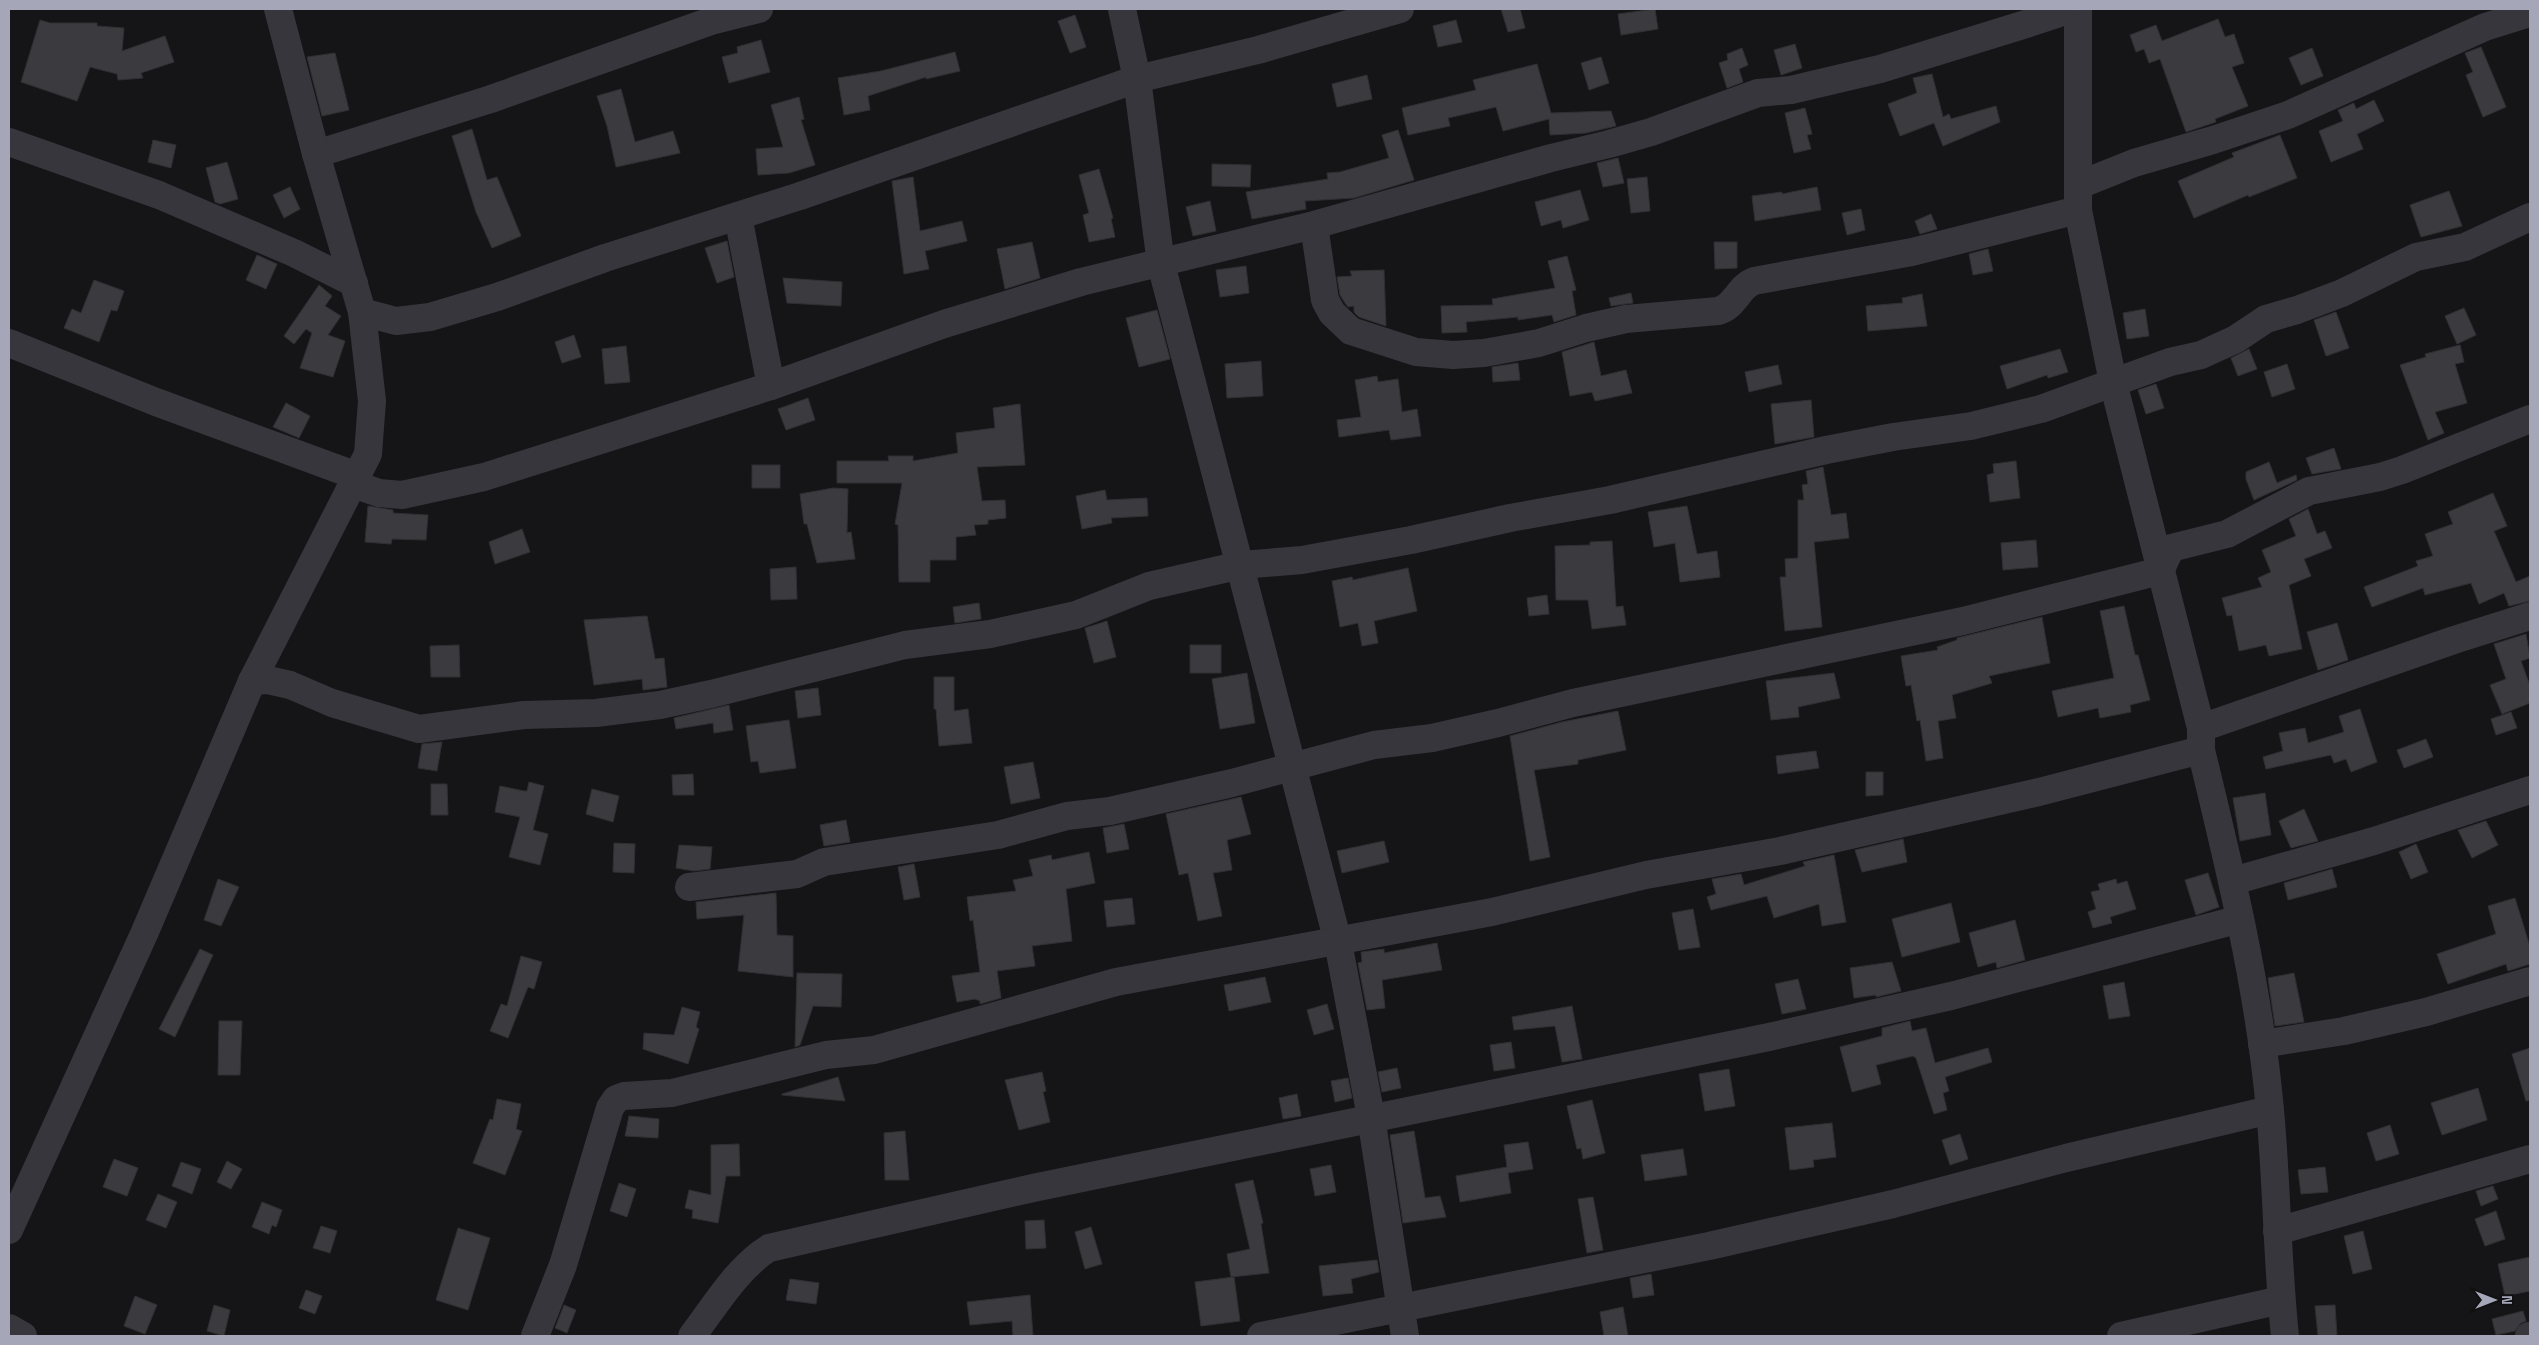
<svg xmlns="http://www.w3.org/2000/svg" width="2539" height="1345" font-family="'Space Grotesk',sans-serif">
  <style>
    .building { fill: #3a3a3f; stroke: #302f33 }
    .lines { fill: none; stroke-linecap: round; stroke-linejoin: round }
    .minor { stroke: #36363c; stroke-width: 28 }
  </style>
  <rect width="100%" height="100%" fill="#151517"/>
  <!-- building -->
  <g class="building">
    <path d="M1501,9H1520L1525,28L1508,32Z"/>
    <path d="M1655,9L1658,29L1621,35L1618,14Z"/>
    <path d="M1075,15L1086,47L1070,53L1058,21Z"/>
    <path d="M2218,19L2225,37L2234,34L2244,63L2232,67L2248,106L2215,119L2216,122L2186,132L2160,59L2149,63L2144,49L2136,52L2130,35L2156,25L2162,41Z"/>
    <path d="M40,20L50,23H97V26L124,28L122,51L165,36L174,62L141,73L143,78L118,80L117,74L90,67L77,101L21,82Z"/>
    <path d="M1456,20L1462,42L1438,47L1433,26Z"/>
    <path d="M761,40L770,72L729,83L722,57L738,53L737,47Z"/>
    <path d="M1795,44L1802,68L1781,75L1774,50Z"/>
    <path d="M2481,47L2506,107L2483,117L2466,75L2473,72L2465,53Z"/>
    <path d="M1742,48L1748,65L1739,69L1743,82L1727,88L1719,63L1728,60L1727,54Z"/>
    <path d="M2312,48L2323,76L2301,85L2289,58Z"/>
    <path d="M955,52L960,71L926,79V77L868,96L870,110L844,115L838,78L881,71Z"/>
    <path d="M335,53L349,110L322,116L307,57Z"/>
    <path d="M1601,57L1609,83L1589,90L1581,63Z"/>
    <path d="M1537,64L1551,113L1611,111L1616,126L1586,133L1550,135L1549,119L1503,131L1496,107L1448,118L1450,126L1408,135L1402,108L1476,90L1473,80Z"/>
    <path d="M1932,74L1943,117L1949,114L1951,119L1996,106L2000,122L1943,146L1934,123L1900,136L1888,104L1917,93L1913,78Z"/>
    <path d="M1367,75L1372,99L1337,107L1332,84Z"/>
    <path d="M621,89L635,142L673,131L680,153L616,167L607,126L597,96Z"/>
    <path d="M799,97L804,119L801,120L815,165L789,173L758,175L756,149L783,147L771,105Z"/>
    <path d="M2374,100L2384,121L2357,134L2363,149L2331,162L2319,131L2343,121L2338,110L2354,103L2356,109Z"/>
    <path d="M1805,108L1812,134L1807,135L1811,149L1794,153L1785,113Z"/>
    <path d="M472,129L487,180L497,177L521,236L492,248L476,212L452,136Z"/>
    <path d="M1398,130L1414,180L1354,198L1305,201L1306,209L1252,219L1246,192L1328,179L1327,173L1340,172L1389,158L1382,135Z"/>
    <path d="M2280,135L2297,178L2249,197L2248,195L2194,218L2178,181L2234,157L2232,153Z"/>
    <path d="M153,140L176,145L171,168L148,162Z"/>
    <path d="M1618,158L1624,183L1603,187L1597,163Z"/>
    <path d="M227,162L238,199L220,204L215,202L206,168Z"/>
    <path d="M1212,164L1251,165L1250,187L1212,186Z"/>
    <path d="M1099,169L1113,218L1111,219L1115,237L1089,242L1083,215L1089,213L1079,175Z"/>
    <path d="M913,177L920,231L962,221L967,241L925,251L929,269L904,274L892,181Z"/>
    <path d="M1647,177L1650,211L1631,213L1627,179Z"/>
    <path d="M290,187L300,209L284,218L273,195Z"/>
    <path d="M1817,187L1821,210L1755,221L1752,196L1782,192V194Z"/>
    <path d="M1580,190L1589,220L1563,228L1561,220L1541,226L1535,202Z"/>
    <path d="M2449,191L2462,226L2421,237L2410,205Z"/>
    <path d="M1210,201L1216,231L1193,236L1186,207Z"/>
    <path d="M1861,209L1865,230L1847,235L1842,213Z"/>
    <path d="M1931,214L1937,229L1920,234L1915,221Z"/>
    <path d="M727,241L734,277L717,283L705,248Z"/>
    <path d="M1032,242L1040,278L1005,289L997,249Z"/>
    <path d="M1714,242H1737V268L1715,269Z"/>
    <path d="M1988,249L1993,271L1973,275L1969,254Z"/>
    <path d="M257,255L277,264L266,289L246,280Z"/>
    <path d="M1567,256L1576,290L1572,291L1576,315L1554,322L1552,315L1518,320V317L1466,322L1467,332L1442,333L1441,306L1493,305L1492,299L1555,288L1548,261Z"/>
    <path d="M1246,266L1249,293L1220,297L1216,270Z"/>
    <path d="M1384,270L1386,326L1359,317L1354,312V306L1348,307L1345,303L1340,295L1337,277L1352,276L1350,271Z"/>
    <path d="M783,278L842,282L841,306L787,303Z"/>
    <path d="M94,280L124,291L117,311L111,310L99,342L64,328L72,309L81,313Z"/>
    <path d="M319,285L332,296L325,306L341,316L328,335L345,341L333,377L300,368L312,333L306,329L294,344L284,336Z"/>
    <path d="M1631,293L1633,303L1611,306L1609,298Z"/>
    <path d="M1922,294L1927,326L1868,331L1866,306L1903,303L1902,298Z"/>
    <path d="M2464,308L2476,335L2457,344L2445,316Z"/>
    <path d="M2145,309L2149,336L2127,339L2123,313Z"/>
    <path d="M1157,310L1170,359L1139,367L1126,318Z"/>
    <path d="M2336,312L2349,348L2326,356L2314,320Z"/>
    <path d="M574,335L581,357L562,363L555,342Z"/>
    <path d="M1594,342L1601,376L1626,370L1632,393L1595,401L1592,392L1570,396L1562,352Z"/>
    <path d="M2460,345L2464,362L2455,364L2467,403L2435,412L2444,433L2428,440L2400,365L2426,357L2425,354Z"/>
    <path d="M626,346L630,382L605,384L602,349Z"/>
    <path d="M2060,349L2068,372L2048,378L2047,375L2007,389L2000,366Z"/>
    <path d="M2249,349L2257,369L2238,376L2231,358Z"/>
    <path d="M1261,361L1263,396L1227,398L1225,364Z"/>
    <path d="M1518,363L1520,380L1493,382L1492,367Z"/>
    <path d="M2287,364L2295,389L2272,397L2264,372Z"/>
    <path d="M1778,365L1782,384L1749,392L1745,372Z"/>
    <path d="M1377,376L1378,382L1398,379L1402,412L1417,409L1421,436L1391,440L1389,430L1339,437L1337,420L1361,417L1355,380Z"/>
    <path d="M2156,384L2164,408L2146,414L2138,390Z"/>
    <path d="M808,398L815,420L786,430L778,409Z"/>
    <path d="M1811,400L1814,437L1775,444L1771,404Z"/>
    <path d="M286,403L310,416L299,438L273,427Z"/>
    <path d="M1020,404L1025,465L977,467L982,501L1005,500L1006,518L988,520V524L974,525L976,535L956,537V560H930V582H899L898,525L895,524L902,483H837V461H889L888,456H913V461L958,453L956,433L995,428L993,408Z"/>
    <path d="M2334,448L2341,469L2312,474L2306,458Z"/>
    <path d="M2016,461L2020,498L1990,502L1987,475L1994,473L1993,464Z"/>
    <path d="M2269,462L2277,483L2296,475L2297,480L2254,500L2246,479V472Z"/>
    <rect x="752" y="465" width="28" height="23"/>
    <path d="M1823,467L1831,515L1846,513L1849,538L1814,542L1822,627L1785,631L1780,577H1786L1785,559L1798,558V500H1804L1802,485L1808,484L1806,471Z"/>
    <path d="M833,488L848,489L847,533L851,532L855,559L817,563L807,524H804L800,494Z"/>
    <path d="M1105,490L1107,500L1147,498L1148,516L1111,518L1112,523L1082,529L1076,496Z"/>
    <path d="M2493,493L2507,526L2494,531L2516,582L2530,576V601L2509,606L2504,593L2479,604L2471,583L2425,595L2423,588L2372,607L2364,587L2418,566L2416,561L2433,556L2425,534L2453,524L2448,512Z"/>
    <path d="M368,506L393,510V513L428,515L426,540L392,539L391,544L365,542Z"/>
    <path d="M1687,506L1697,554L1717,551L1720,577L1680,582L1675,543L1654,547L1648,512Z"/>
    <path d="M2308,509L2317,534L2325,531L2332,548L2304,559L2311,576L2289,585L2302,649L2269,656L2266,645L2239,651L2232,615L2227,616L2222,598L2262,587L2258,578L2271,572L2262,550L2296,536L2289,519Z"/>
    <path d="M522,529L530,552L495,564L489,542Z"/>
    <path d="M2036,540L2038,567L2003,570L2001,543Z"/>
    <path d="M1612,541L1616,607L1623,606L1626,625L1592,629L1588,600H1556L1555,546L1590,545V542Z"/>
    <path d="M796,567L797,599L771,600L770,569Z"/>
    <path d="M1408,568L1417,611L1374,621L1378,643L1362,646L1358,623L1340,627L1332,581L1352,577L1353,580Z"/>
    <path d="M1547,595L1549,614L1529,616L1527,598Z"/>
    <path d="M979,603L981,619L955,623L953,607Z"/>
    <path d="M2124,606L2135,655H2138L2150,700L2130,705L2131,712L2100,718L2098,708L2058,717L2052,691L2114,678L2100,611Z"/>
    <path d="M647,616L655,659L664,658L667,687L643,690L642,679L594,685L584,620Z"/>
    <path d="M2042,617L2050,663L1989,676L1992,683L1952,695L1956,718L1938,721L1943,758L1926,761L1920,720L1917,721L1911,685L1906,686L1901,656L1938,650L1937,647L1957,640V638Z"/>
    <path d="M1107,621L1116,657L1094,663L1085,628Z"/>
    <path d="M2337,623L2348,660L2318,670L2307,632Z"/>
    <path d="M2526,634L2530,658L2521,661L2530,686V703L2502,714L2490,685L2506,679L2494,644Z"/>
    <path d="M459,645L460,677H431L430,646Z"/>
    <rect x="1190" y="645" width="31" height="28"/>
    <path d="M1247,673L1255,723L1220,729L1212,679Z"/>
    <path d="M1834,673L1840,698L1798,707L1799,717L1771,720L1766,681Z"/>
    <path d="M934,677H954V711L968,709L972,743L939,746L936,709H934Z"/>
    <path d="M818,688L821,715L798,718L795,691Z"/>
    <path d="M729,705L733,730L714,733L713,723L676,729L674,718Z"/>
    <path d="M2360,709L2377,762L2351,772L2346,759L2334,763L2331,755L2266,769L2263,757L2283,751L2279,733L2305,728L2308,743L2344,732L2339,716Z"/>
    <path d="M1618,711L1626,750L1578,760V764L1534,770L1550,857L1530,861L1510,736L1562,722Z"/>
    <path d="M2511,712L2517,728L2496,735L2491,719Z"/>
    <path d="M789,720L796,768L760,773L758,761L751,762L746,726Z"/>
    <path d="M2426,739L2433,757L2404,768L2397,750Z"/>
    <path d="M442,742L437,771L418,768L422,744Z"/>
    <path d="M1816,751L1819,768L1778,774L1776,756Z"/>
    <path d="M1033,762L1040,798L1011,804L1004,767Z"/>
    <path d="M1866,772H1883V795L1866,796Z"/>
    <path d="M693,774L694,795H673L672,775Z"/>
    <path d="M529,782L544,786L533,830L548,834L540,865L509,857L520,817L495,812L500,786L524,791H527Z"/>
    <path d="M431,784H447L448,815H431Z"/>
    <path d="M592,789L619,796L613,822L586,814Z"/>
    <path d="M2265,793L2271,835L2240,841L2233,798Z"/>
    <path d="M1241,797L1251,834L1227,840L1232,870L1213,873L1222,916L1198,921L1188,873L1179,875L1166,814Z"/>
    <path d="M2304,809L2318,841L2291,848L2279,821Z"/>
    <path d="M846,820L850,842L824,846L820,825Z"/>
    <path d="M2486,821L2498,845L2472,858L2458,830Z"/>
    <path d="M1124,824L1129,849L1107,853L1103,828Z"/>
    <path d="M1903,839L1907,862L1862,872L1855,850Z"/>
    <path d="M1384,841L1389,862L1342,873L1337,851Z"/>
    <path d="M614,843L635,844L634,873L613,872Z"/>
    <path d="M2416,844L2428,872L2411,879L2399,852Z"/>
    <path d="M679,845L712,847L710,869L694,871L676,868Z"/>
    <path d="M1089,852L1095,883L1066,889L1072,941L1032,946L1035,966L997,971L1001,998L980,1004V1001L975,999L957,1002L952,976L980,972L973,920L970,921L967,897L1016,891L1013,880L1033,876L1029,860L1051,855L1052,860Z"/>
    <path d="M1834,855L1846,922L1822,926L1819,904L1774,918L1767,896L1711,910L1707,897L1716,894L1712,879L1741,874L1744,885L1805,866L1803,862Z"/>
    <path d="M914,864L920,897L904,900L898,867Z"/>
    <path d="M2332,869L2337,887L2288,900L2284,883Z"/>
    <path d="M2208,873L2219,907L2196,915L2185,880Z"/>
    <path d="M218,879L239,887L221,926L204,920Z"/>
    <path d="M2116,879L2117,884L2127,881L2136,909L2110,917L2112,923L2093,928L2088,912L2096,909L2091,892L2100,890L2098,884Z"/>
    <path d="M776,893L777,935L793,936V977L738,971L744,915L697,919L696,902Z"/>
    <path d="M1132,898L1135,924L1107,927L1104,901Z"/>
    <path d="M2515,898L2530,947V964L2508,971L2506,964L2448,984L2437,954L2496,934L2488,906Z"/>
    <path d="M1951,903L1960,942L1902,957L1892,919Z"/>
    <path d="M1693,909L1700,947L1679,950L1672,913Z"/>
    <path d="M2015,920L2025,960L1997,968L1996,962L1978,967L1969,933Z"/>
    <path d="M1437,943L1442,970L1382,980L1385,1008L1367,1010L1358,963L1362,962L1361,952L1384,949V953Z"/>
    <path d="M200,949L213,955L175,1037L159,1029Z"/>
    <path d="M521,956L542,962L534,989L528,987L508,1038L490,1031L501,1004L507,1006Z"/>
    <path d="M1892,962L1901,991L1876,997V995L1854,998L1850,968Z"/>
    <path d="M797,973L842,974L841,1007L813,1006L800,1045L795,1047Z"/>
    <path d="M2294,973L2304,1022L2275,1026L2268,978Z"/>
    <path d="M1265,977L1271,1002L1229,1011L1224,985Z"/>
    <path d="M1798,979L1806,1009L1782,1014L1775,984Z"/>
    <path d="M2124,982L2130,1016L2109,1019L2103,986Z"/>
    <path d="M1327,1004L1334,1029L1314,1035L1307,1010Z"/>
    <path d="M1572,1006L1582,1059L1562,1062L1555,1026L1514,1030L1512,1017Z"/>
    <path d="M682,1007L700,1012L696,1027L699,1029L688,1064L643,1049L644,1033L674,1035Z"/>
    <path d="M219,1021H242L240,1075H218Z"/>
    <path d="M1910,1021L1912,1031L1926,1028L1935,1063L1988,1048L1992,1062L1945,1077L1949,1091L1943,1093L1947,1110L1934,1114L1916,1058L1913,1056L1876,1065L1881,1084L1852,1092L1840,1047L1882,1036V1028Z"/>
    <path d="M1511,1042L1515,1068L1494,1071L1490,1045Z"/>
    <path d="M2530,1048V1100L2526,1101L2512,1054Z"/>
    <path d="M1397,1068L1401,1088L1382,1092L1378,1072Z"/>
    <path d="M1729,1069L1735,1106L1705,1111L1699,1074Z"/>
    <path d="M1042,1072L1046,1091L1043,1092L1050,1122L1019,1130L1005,1080Z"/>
    <path d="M838,1077L845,1101L782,1095V1094Z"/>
    <path d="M1348,1078L1352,1098L1335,1102L1331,1081Z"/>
    <path d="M2478,1088L2487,1120L2442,1135L2431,1103Z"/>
    <path d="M1297,1094L1301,1116L1283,1119L1279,1098Z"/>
    <path d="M497,1099L521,1104L516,1129L522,1131L505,1175L473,1163L490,1119L493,1120Z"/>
    <path d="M1592,1100L1605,1153L1583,1159L1581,1148L1577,1149L1567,1106Z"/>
    <path d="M629,1116L659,1119L658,1138L625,1136Z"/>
    <path d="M1832,1123L1836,1157L1813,1160L1814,1167L1790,1170L1785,1128Z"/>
    <path d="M2390,1125L2399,1154L2376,1161L2367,1133Z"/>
    <path d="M905,1131L909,1180H885L884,1133Z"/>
    <path d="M1414,1131L1425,1198L1440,1196L1446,1217L1403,1223L1390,1135Z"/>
    <path d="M1960,1134L1968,1159L1950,1165L1942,1140Z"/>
    <path d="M1528,1142L1533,1169L1508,1173L1511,1193L1460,1202L1456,1176L1507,1167L1504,1145Z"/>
    <path d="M739,1144L740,1176H726L718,1223L692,1218L693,1210L685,1208L689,1190L711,1195V1145Z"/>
    <path d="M1683,1149L1687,1175L1645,1181L1641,1155Z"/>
    <path d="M114,1159L138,1168L127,1196L103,1187Z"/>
    <path d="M227,1161L242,1169L231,1189L217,1182Z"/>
    <path d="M181,1162L201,1169L192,1194L172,1186Z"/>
    <path d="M1331,1165L1336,1192L1315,1196L1310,1169Z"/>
    <path d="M2325,1167L2328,1192L2301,1194L2298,1170Z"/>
    <path d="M1253,1180L1263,1223L1261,1224L1269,1273L1231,1277L1227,1254L1250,1249L1235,1184Z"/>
    <path d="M619,1183L636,1189L627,1217L610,1211Z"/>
    <path d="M2493,1186L2498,1199L2481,1206L2476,1191Z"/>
    <path d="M158,1194L177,1202L166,1228L146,1220Z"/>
    <path d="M1593,1197L1603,1250L1587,1253L1578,1199Z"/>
    <path d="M262,1202L282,1210L276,1227L272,1225L269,1234L252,1227Z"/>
    <path d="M2496,1211L2505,1239L2485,1246L2475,1219Z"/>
    <path d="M1044,1220L1046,1248L1026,1249L1025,1221Z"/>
    <path d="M321,1226L337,1231L330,1253L313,1248Z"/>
    <path d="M1091,1227L1102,1264L1085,1269L1075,1232Z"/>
    <path d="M458,1228L490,1238L468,1310L436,1300Z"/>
    <path d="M2363,1231L2372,1269L2353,1274L2344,1236Z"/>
    <path d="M2530,1257V1291L2505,1296L2498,1264Z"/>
    <path d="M1377,1260L1379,1272L1351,1279L1353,1293L1323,1296L1319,1266Z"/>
    <path d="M1651,1274L1654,1295L1633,1298L1630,1278Z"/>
    <path d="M1234,1277L1240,1321L1201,1326L1195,1282Z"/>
    <path d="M790,1279L819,1283L816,1304L786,1300Z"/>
    <path d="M306,1290L322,1296L315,1314L299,1308Z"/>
    <path d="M1030,1295L1033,1336H1013L1012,1321L970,1325L967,1302Z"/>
    <path d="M135,1296L157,1305L145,1334L124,1326Z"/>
    <path d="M214,1305L230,1310L224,1336L207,1331Z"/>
    <path d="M564,1305L576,1310L567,1333L555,1328Z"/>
    <path d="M2335,1305L2337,1336H2318L2315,1306Z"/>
    <path d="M1623,1307L1628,1336H1604L1600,1312Z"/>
    <path d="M2523,1311L2526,1321L2521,1323L2515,1331L2496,1335L2492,1319Z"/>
  </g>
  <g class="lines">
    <!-- minor -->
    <g class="minor">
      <path d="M1122,9L1137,79L1161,264L1338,942L1371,1117L1405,1336"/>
      <path d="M2078,9V210L2113,382L2201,728V750C2230,869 2259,988 2270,1110C2277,1185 2277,1261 2285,1336"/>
      <path d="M9,142L159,195L294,253L354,283"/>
      <path d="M316,154L491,99L711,21L759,9"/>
      <path d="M2079,185L2134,163L2213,140L2288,115L2485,27L2530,13"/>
      <path d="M738,216L771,386"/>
      <path d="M1314,225L1325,300L1332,313L1351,331L1416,352L1453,355L1484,353L1539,343L1586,328L1626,319L1718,311C1735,307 1738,287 1754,281L1912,252L2078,210"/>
      <path d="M362,312L396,321L430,317L497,297L605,258L800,196L1137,79L1258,50L1400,9"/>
      <path d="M9,343L156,402L357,476"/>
      <path d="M353,484L379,493L402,495L484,477L771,386L944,324L1081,282L1314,225L1551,158L1609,144L1651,132L1758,93L1791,90L1880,69L2026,24L2057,14L2061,9"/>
      <path d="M252,681L268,680L290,685L332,703L419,729L524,715L596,713L660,705L711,694L905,645L990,634L1076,615L1149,586L1241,565L1302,560L1411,540L1510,518L1610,500L1826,450L1893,437L1971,426L2041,409L2170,362L2201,355L2236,339L2266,319L2297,310L2342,293L2416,257L2465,247L2530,217"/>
      <path d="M2201,728L2454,640L2530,616"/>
      <path d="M2233,881L2374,841L2530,790"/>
      <path d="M689,887L797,874L824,862L998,835L1067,816L1110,811L1232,783L1374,745L1432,738L1498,723L1573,703L1963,621L2160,571L2171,548L2227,534L2309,491L2380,477L2402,470L2530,419"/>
      <path d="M2262,1044L2344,1031L2426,1012L2530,981"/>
      <path d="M9,1230L144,934L252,681L368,454L372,401L362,312L316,154L278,9"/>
      <path d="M2277,1231L2530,1159"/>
      <path d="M9,1328L23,1336"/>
      <path d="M535,1336L563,1265L610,1108L616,1099L624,1096L672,1093L826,1055L874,1050L1116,982L1492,912L1646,875L1780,851L2039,792L2201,750"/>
      <path d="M692,1336C715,1306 737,1268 769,1248L1033,1188L1769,1037L1951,996L2240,919"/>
      <path d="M1261,1336L1709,1246L1893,1204L2066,1158L2270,1110"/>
      <path d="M2121,1336L2281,1300"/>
      <path d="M2529,1336H2530"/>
    </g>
  </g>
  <!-- border -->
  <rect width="2539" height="1345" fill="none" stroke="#a5a7b8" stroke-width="20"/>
  <!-- north arrow -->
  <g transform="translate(2494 1300) rotate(90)" stroke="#101012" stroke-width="4" paint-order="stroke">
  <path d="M0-4L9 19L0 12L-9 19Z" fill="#a5a7b8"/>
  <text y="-8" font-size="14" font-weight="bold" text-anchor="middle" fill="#a5a7b8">N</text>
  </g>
</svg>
